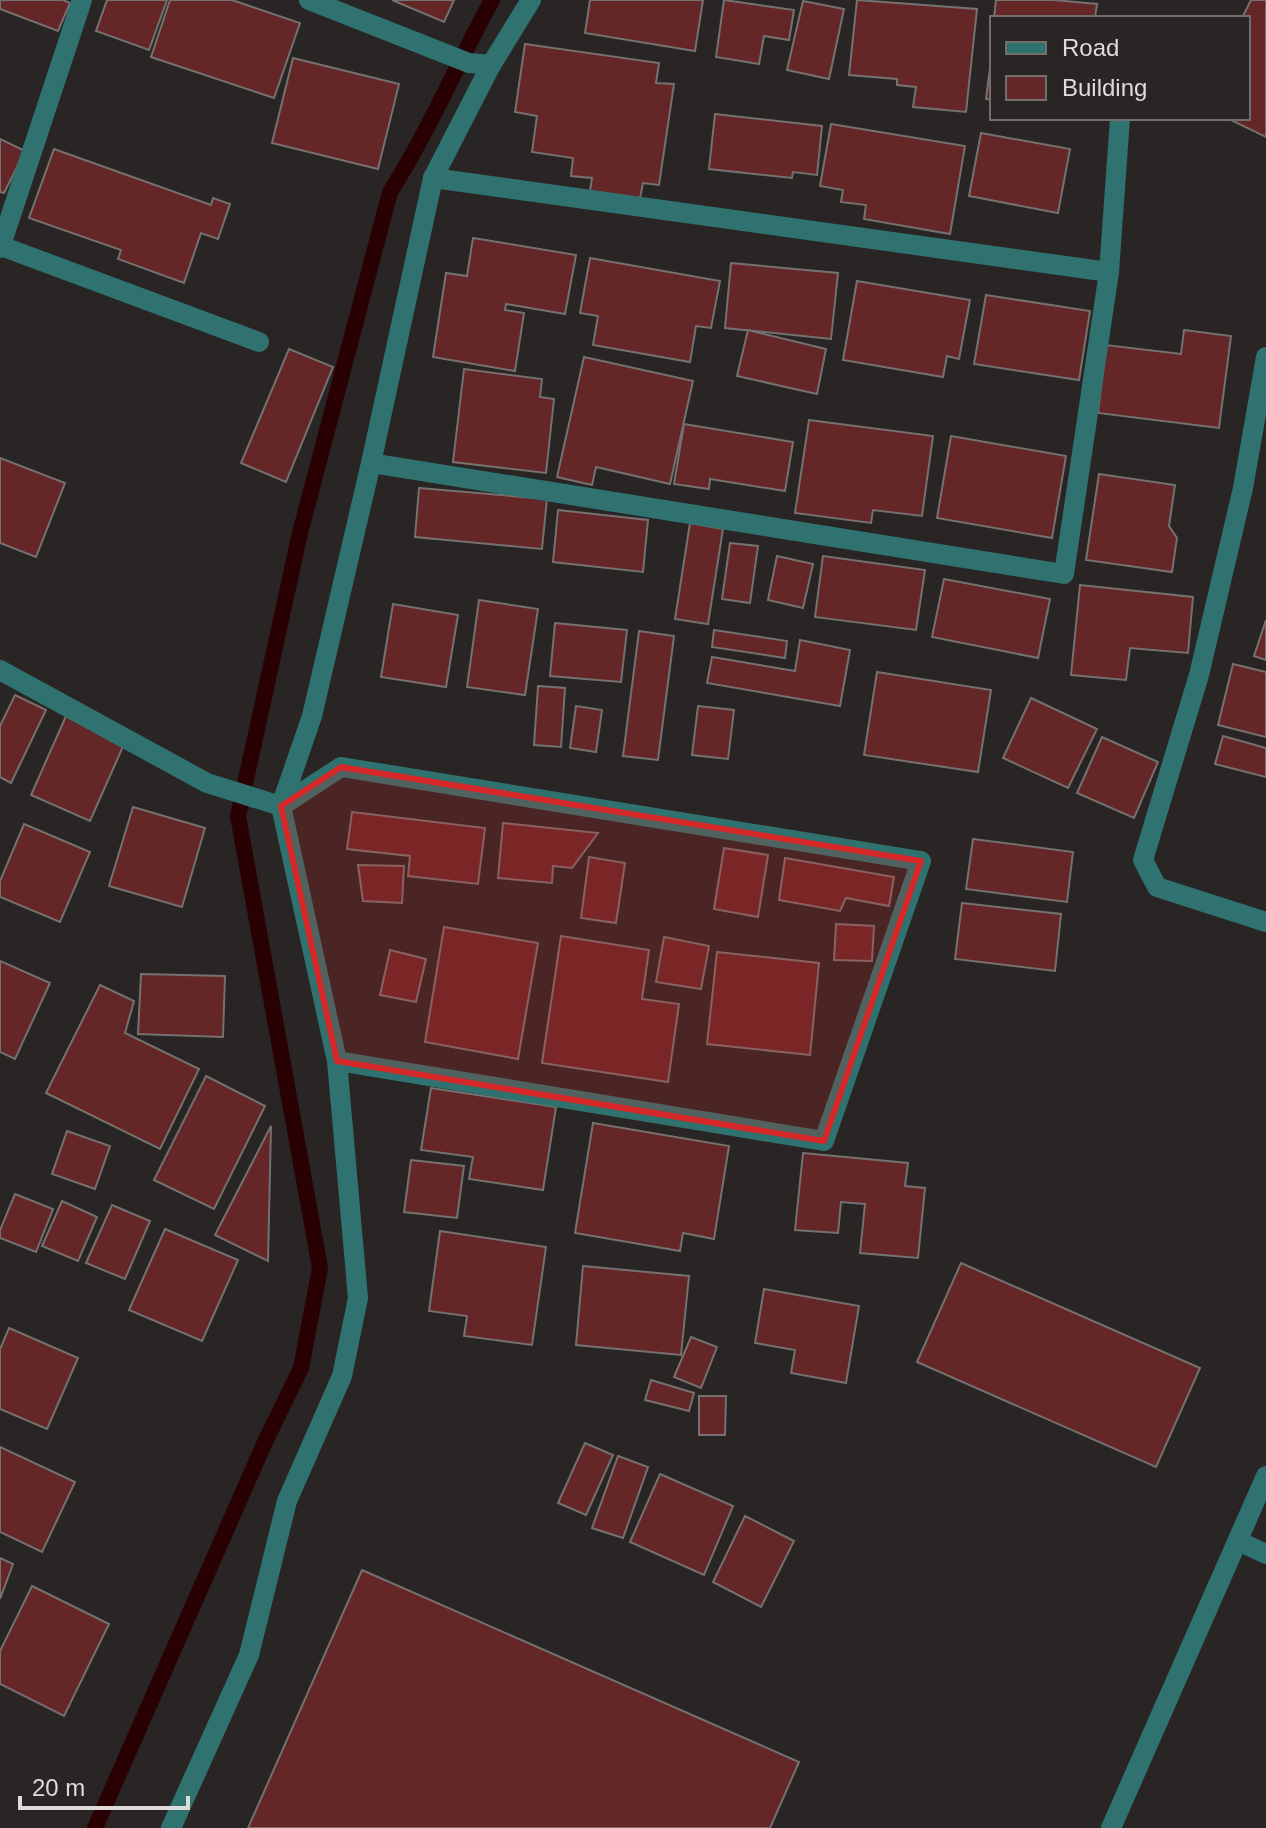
<svg xmlns="http://www.w3.org/2000/svg" width="1266" height="1828" font-family="Arial,sans-serif">
  <style>
    .lines { fill: none; stroke-linecap: round; stroke-linejoin: round }
    .stream { stroke: #290003; stroke-width: 16 }
    .building { fill: #642626; stroke: #757170; stroke-width: 2 }
    .minor { stroke: #2f7270; stroke-width: 20 }
    .marked { fill: #d62828; fill-opacity: 0.2; stroke: #d62828; stroke-width: 6; stroke-linejoin: round }
  </style>
  <rect width="100%" height="100%" fill="#282524"/>
  <g class="lines">
    <!-- stream -->
    <path class="stream" d="M95,1828L265,1442L301,1368L320,1268L238,816L300,533L390,192C429,131 457,64 492,0"/>
  </g>
  <!-- building -->
  <g class="building">
    <path d="M0,0H63L70,3L58,31L0,9Z"/>
    <path d="M107,0H167L149,50L96,31Z"/>
    <path d="M170,0H232L300,23L274,98L151,57Z"/>
    <path d="M392,0H454L444,22Z"/>
    <path d="M590,0H703L695,51L585,33Z"/>
    <path d="M724,0L794,10L789,40L764,36L759,64L716,57Z"/>
    <path d="M857,0L977,9L966,112L913,107L916,87L897,85V79L849,75Z"/>
    <path d="M996,0H1054L1097,4L1095,18H994Z"/>
    <path d="M1251,0H1266V137L1227,118H1248V18H1242Z"/>
    <path d="M803,1L844,9L829,79L787,70Z"/>
    <path d="M525,44L659,63L656,83L674,84L659,185L643,183L640,198L590,191L592,178L571,176L573,158L532,152L537,116L515,112Z"/>
    <path d="M293,58L399,84L378,169L272,143Z"/>
    <path d="M990,68H992V100L986,99Z"/>
    <path d="M715,114L822,126L817,175L793,172L792,178L709,169Z"/>
    <path d="M831,124L965,146L950,234L864,219L866,205L841,202L843,190L820,186Z"/>
    <path d="M981,133L1070,149L1058,213L969,196Z"/>
    <path d="M0,139L25,151L4,193L0,192Z"/>
    <path d="M54,149L211,205L213,198L230,204L218,239L201,233L184,283L118,259L121,250L29,218Z"/>
    <path d="M473,238L576,255L565,314L506,304L505,310L524,313L515,371L433,357L446,273L467,276Z"/>
    <path d="M590,258L720,281L711,328L696,326L690,362L593,345L598,316L580,313Z"/>
    <path d="M731,263L838,273L831,339L725,328Z"/>
    <path d="M857,281L970,300L959,359L947,356L943,377L843,360Z"/>
    <path d="M986,295L1090,311L1079,380L974,364Z"/>
    <path d="M748,330L826,349L817,394L737,376Z"/>
    <path d="M1184,330L1231,336L1219,428L1098,413L1106,345L1181,354Z"/>
    <path d="M289,349L333,367L286,482L241,463Z"/>
    <path d="M584,357L693,381L670,484L596,467L592,485L557,477Z"/>
    <path d="M464,369L542,379L540,397L554,399L546,473L453,462Z"/>
    <path d="M809,420L933,436L922,516L873,510L871,523L795,513Z"/>
    <path d="M684,424L793,442L785,491L710,479L709,489L674,484Z"/>
    <path d="M951,436L1066,456L1052,538L937,518Z"/>
    <path d="M0,458L65,483L36,557L0,543Z"/>
    <path d="M1099,474L1175,485L1169,526L1177,538L1172,572L1086,560Z"/>
    <path d="M419,488L547,499L542,549L415,537Z"/>
    <path d="M558,510L648,520L643,572L553,562Z"/>
    <path d="M690,523L723,529L708,624L675,619Z"/>
    <path d="M730,543L758,546L750,603L722,599Z"/>
    <path d="M777,556L813,564L803,608L768,600Z"/>
    <path d="M823,556L925,570L916,630L815,617Z"/>
    <path d="M944,579L1050,599L1038,658L932,637Z"/>
    <path d="M1080,585L1193,597L1188,653L1130,648L1126,680L1071,675Z"/>
    <path d="M479,600L538,609L525,695L467,687Z"/>
    <path d="M393,604L458,615L446,687L381,677Z"/>
    <path d="M1266,620V660L1254,656Z"/>
    <path d="M555,623L627,630L621,682L550,676Z"/>
    <path d="M714,630L787,641L785,658L712,647Z"/>
    <path d="M639,631L674,636L658,760L623,756Z"/>
    <path d="M800,640L850,650L840,706L707,683L712,657L795,671Z"/>
    <path d="M1233,664L1266,672V737L1218,725Z"/>
    <path d="M877,672L991,690L978,772L864,755Z"/>
    <path d="M538,686L565,688L561,747L534,745Z"/>
    <path d="M15,695L46,710L11,783L0,777V726Z"/>
    <path d="M1031,698L1097,729L1068,788L1003,758Z"/>
    <path d="M576,706L602,710L596,752L570,748Z"/>
    <path d="M698,706L734,710L728,759L692,755Z"/>
    <path d="M66,716L125,742L90,821L31,795Z"/>
    <path d="M1223,736L1266,748V777L1215,764Z"/>
    <path d="M1102,737L1158,762L1134,818L1077,793Z"/>
    <path d="M133,807L205,828L182,907L109,886Z"/>
    <path d="M352,812L485,828L478,884L408,876L410,856L347,849Z"/>
    <path d="M503,823L598,833L572,868L553,866L552,883L498,878Z"/>
    <path d="M24,824L90,852L60,922L0,897V881Z"/>
    <path d="M973,839L1073,852L1067,902L966,889Z"/>
    <path d="M724,848L768,855L758,917L714,909Z"/>
    <path d="M589,857L625,863L616,923L581,918Z"/>
    <path d="M785,858L894,877L889,906L846,898L840,911L779,900Z"/>
    <path d="M358,865L404,866L402,903L363,901Z"/>
    <path d="M962,903L1061,914L1055,971L955,959Z"/>
    <path d="M836,924L874,926L872,961L834,960Z"/>
    <path d="M444,927L538,943L518,1059L425,1042Z"/>
    <path d="M561,936L649,950L642,999L679,1004L668,1082L542,1063Z"/>
    <path d="M664,937L709,946L701,989L656,982Z"/>
    <path d="M390,950L426,959L416,1002L380,995Z"/>
    <path d="M717,952L819,963L810,1055L707,1044Z"/>
    <path d="M0,961L50,983L15,1059L0,1052Z"/>
    <path d="M141,974L225,976L223,1037L138,1034Z"/>
    <path d="M100,985L134,1001L125,1033L199,1069L160,1149L46,1093Z"/>
    <path d="M206,1076L265,1106L214,1209L154,1180Z"/>
    <path d="M431,1088L556,1107L543,1190L469,1179L473,1157L421,1150Z"/>
    <path d="M593,1123L729,1146L714,1239L683,1233L680,1251L575,1233Z"/>
    <path d="M271,1126L268,1261L215,1235Z"/>
    <path d="M67,1131L110,1146L95,1189L52,1174Z"/>
    <path d="M803,1153L908,1163L905,1186L925,1188L918,1258L860,1253L865,1204L841,1202L838,1233L795,1230Z"/>
    <path d="M411,1160L464,1166L457,1218L404,1212Z"/>
    <path d="M15,1194L53,1209L36,1252L0,1238V1230Z"/>
    <path d="M62,1201L97,1217L78,1261L42,1246Z"/>
    <path d="M112,1205L150,1221L125,1279L86,1263Z"/>
    <path d="M165,1229L238,1260L202,1341L129,1310Z"/>
    <path d="M440,1231L546,1247L532,1345L464,1336L467,1316L429,1311Z"/>
    <path d="M961,1263L1200,1368L1156,1467L917,1362Z"/>
    <path d="M583,1266L689,1276L681,1355L576,1345Z"/>
    <path d="M764,1289L859,1306L846,1383L791,1373L795,1350L755,1343Z"/>
    <path d="M9,1328L78,1358L47,1429L0,1409V1349Z"/>
    <path d="M691,1337L717,1347L701,1388L674,1377Z"/>
    <path d="M651,1380L694,1393L689,1411L645,1400Z"/>
    <path d="M699,1396H726L725,1435H699Z"/>
    <path d="M585,1443L613,1455L586,1515L558,1503Z"/>
    <path d="M0,1447L75,1482L42,1552L0,1532Z"/>
    <path d="M618,1456L648,1467L623,1538L592,1528Z"/>
    <path d="M660,1474L733,1506L704,1575L630,1542Z"/>
    <path d="M745,1516L794,1541L761,1607L713,1582Z"/>
    <path d="M0,1558L13,1564L0,1599Z"/>
    <path d="M362,1570L799,1762L770,1828H248Z"/>
    <path d="M32,1586L109,1624L64,1716L0,1684V1651Z"/>
  </g>
  <g class="lines">
    <!-- minor -->
    <g class="minor">
      <path d="M309,0L469,63L491,65"/>
      <path d="M1,246L259,342"/>
      <path d="M0,248L82,0"/>
      <path d="M1109,272L1120,118"/>
      <path d="M1266,357L1243,488L1199,675L1143,860L1157,887L1266,922"/>
      <path d="M371,463L1064,574L1109,272L433,178"/>
      <path d="M0,670L207,783L281,806L341,767L921,861L824,1141L337,1061"/>
      <path d="M1238,1541L1266,1554"/>
      <path d="M171,1828L249,1655L287,1501L342,1376L358,1298L337,1061L281,806L312,716L371,463L433,178L491,65L531,0"/>
      <path d="M1111,1828L1266,1476"/>
    </g>
  </g>
  <!-- marked area -->
  <path class="marked" d="M341,767L921,861L824,1141L337,1061L281,806Z"/>
  <!-- legend -->
  <rect x="990" y="16" width="260" height="104" fill="#282524" stroke="#716e6d" stroke-width="2"/>
  <rect x="1006" y="42" width="40" height="12" fill="#2f7270" stroke="#716e6d" stroke-width="2"/>
  <text x="1062" y="56" font-size="24" fill="#dedbdb">Road</text>
  <rect x="1006" y="76" width="40" height="24" fill="#642626" stroke="#716e6d" stroke-width="2"/>
  <text x="1062" y="96" font-size="24" fill="#dedbdb">Building</text>
  <!-- scale -->
  <path d="M20 1796v12h168v-12" fill="none" stroke="#dedbdb" stroke-width="4"/>
  <text x="32" y="1796" font-size="24" fill="#dedbdb" stroke="#282524" stroke-width="6" paint-order="stroke">20 m</text>
</svg>
